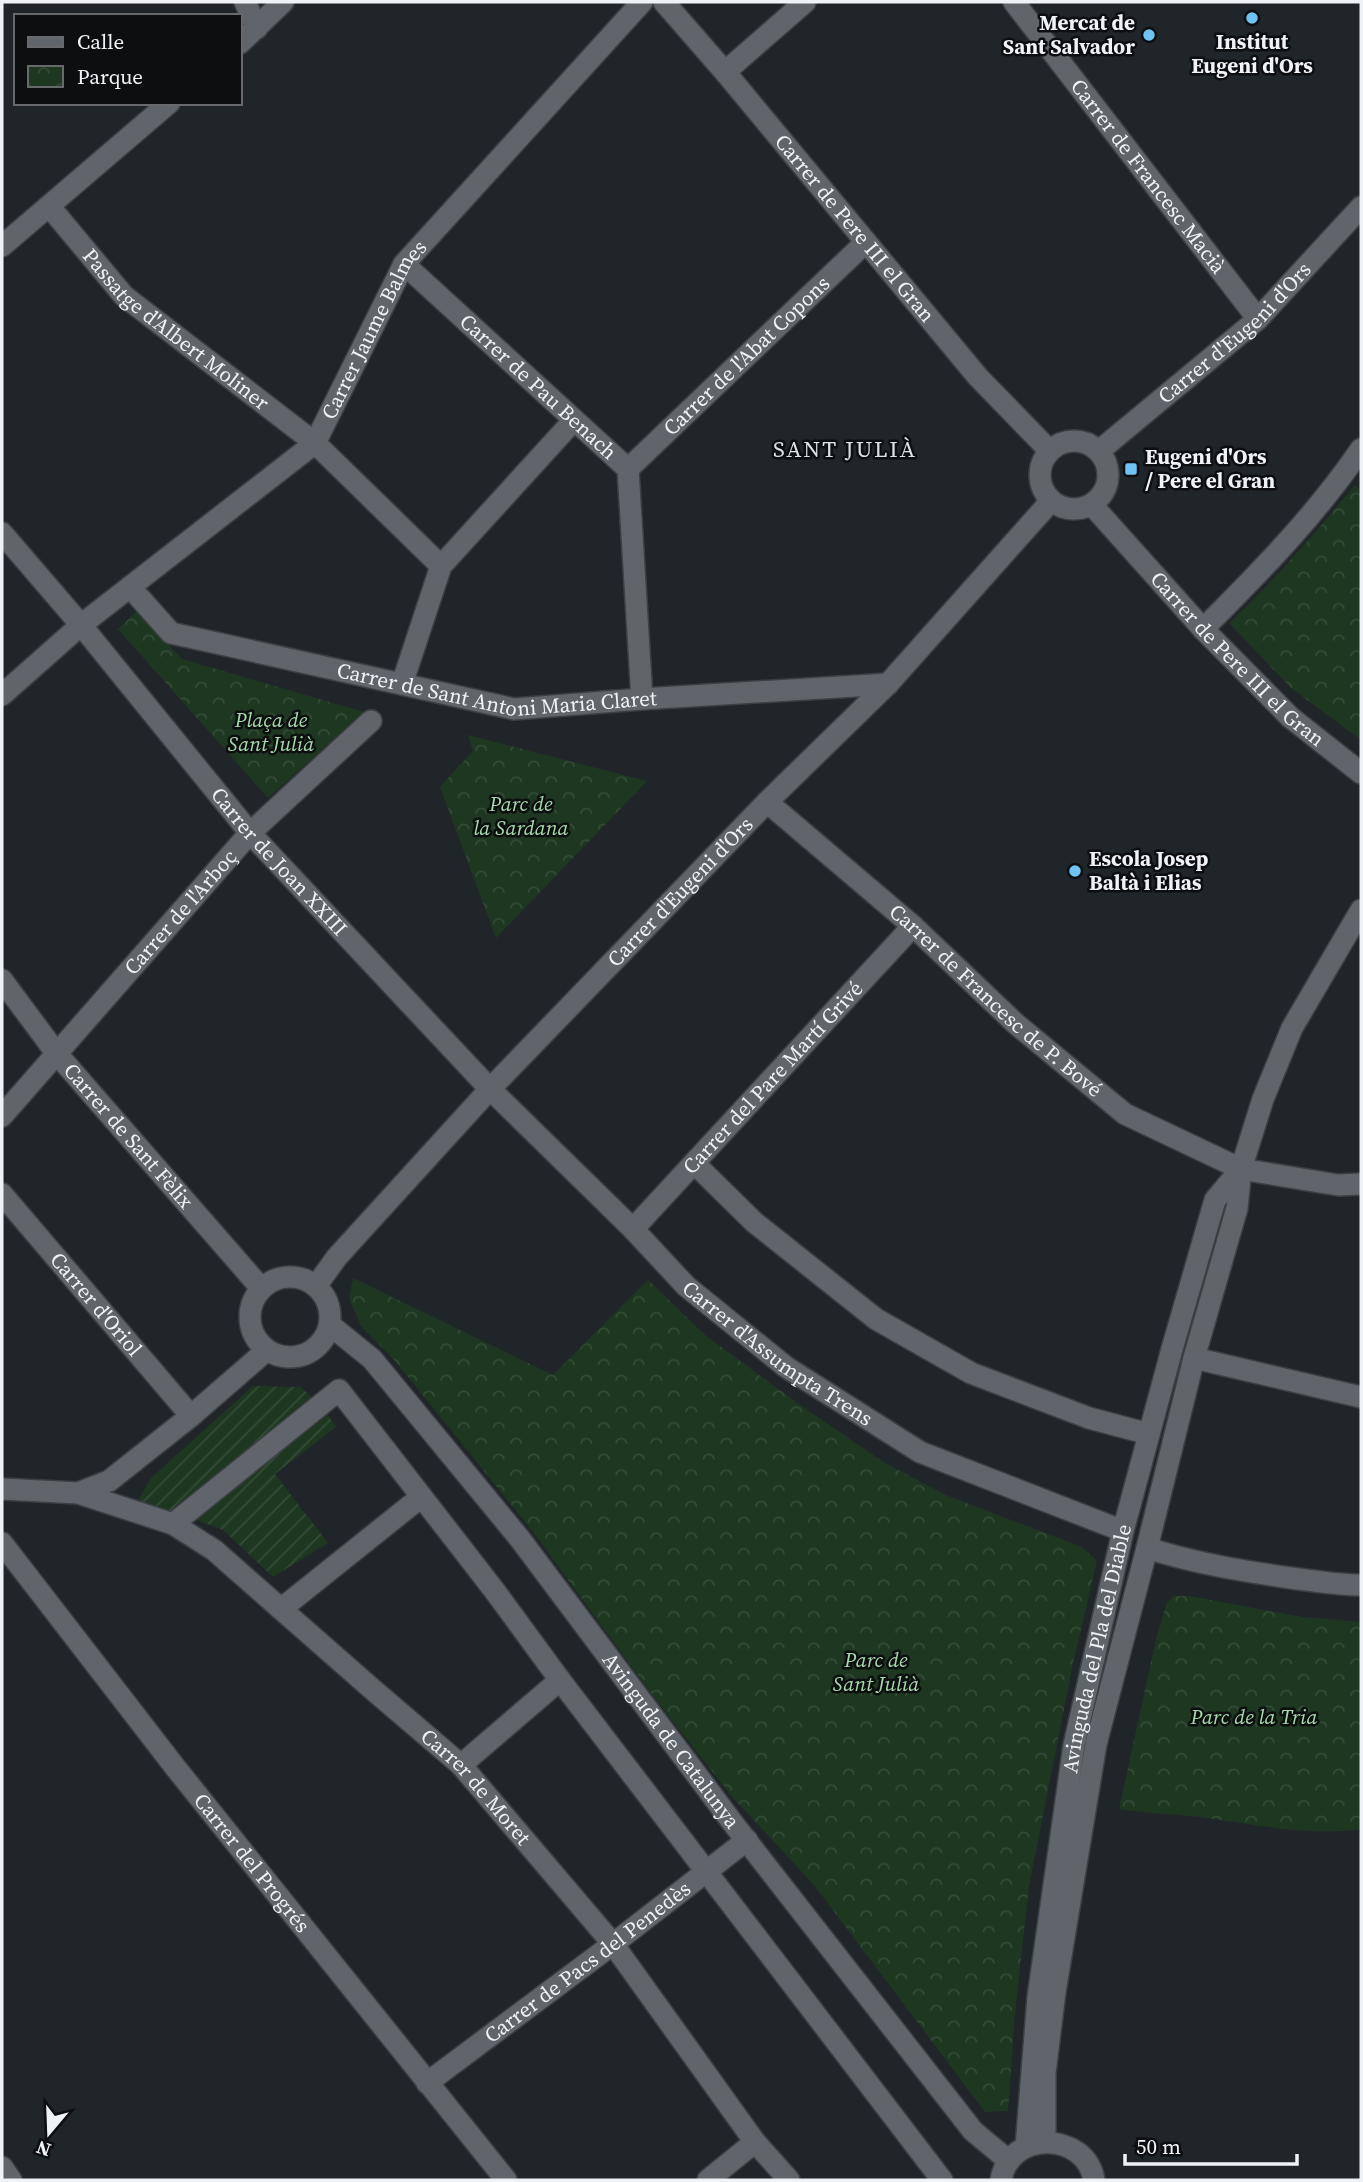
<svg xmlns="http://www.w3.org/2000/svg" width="1363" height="2182" font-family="'Source Serif 4',serif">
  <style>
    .park { fill: url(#park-crowns) }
    .garden { fill: url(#garden-furrows) }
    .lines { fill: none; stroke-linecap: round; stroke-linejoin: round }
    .minor-casing { stroke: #3c4045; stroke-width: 24 }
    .minor { stroke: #5f656b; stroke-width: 21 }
    .poi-dot { fill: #6fc2f4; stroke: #0c0e10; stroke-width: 2.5 }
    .labels { text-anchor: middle; stroke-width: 5; stroke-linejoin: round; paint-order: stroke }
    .poi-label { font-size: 21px; font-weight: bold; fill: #eff2f6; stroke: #0c0e10; text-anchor: start }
    .street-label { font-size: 21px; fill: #eff2f6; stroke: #0c0e10 }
    .park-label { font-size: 21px; font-style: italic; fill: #a5d9ab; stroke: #0c0e10 }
    .neighbourhood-label { font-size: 23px; letter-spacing: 2px; fill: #dae0e7; stroke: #0c0e10 }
  </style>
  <defs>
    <pattern id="park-crowns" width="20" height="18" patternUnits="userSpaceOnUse" patternTransform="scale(1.75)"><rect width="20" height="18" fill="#1d3721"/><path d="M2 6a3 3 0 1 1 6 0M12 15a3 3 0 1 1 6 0" fill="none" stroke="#334b37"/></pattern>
    <pattern id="garden-furrows" width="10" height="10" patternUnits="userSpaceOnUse" patternTransform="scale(1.75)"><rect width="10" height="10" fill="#1d3721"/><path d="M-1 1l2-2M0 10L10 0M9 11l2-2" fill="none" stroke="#334b37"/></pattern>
  </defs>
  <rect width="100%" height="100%" fill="#20252a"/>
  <!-- park -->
  <g class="park">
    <path d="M1355,485L1361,491V740L1291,688L1229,623C1275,580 1315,533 1355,485Z"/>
    <path d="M137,611L182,659L364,712L268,798L118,629Z"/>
    <path d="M468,735L647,781L496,938L440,787L473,751Z"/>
    <path d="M353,1278L553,1375L648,1280L705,1335L800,1405L885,1463L948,1496L1082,1547L1097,1561L1074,1659L1029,1886L1015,2014L1008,2111L985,2112L814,1885L734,1799L656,1700L530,1528L396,1362L361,1326L349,1298Z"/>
    <path d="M1174,1596H1190L1302,1617L1361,1622V1829C1308,1837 1253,1824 1200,1817C1173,1814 1146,1813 1119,1809L1157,1635L1167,1602Z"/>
  </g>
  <!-- garden -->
  <path class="garden" d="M253,1386L300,1387L321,1405L336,1427L275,1474L328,1543L273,1577L223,1530L184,1515L138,1501L151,1478Z"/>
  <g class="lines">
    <!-- minor casing -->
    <g class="minor-casing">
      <g id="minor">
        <path d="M245,2L257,28"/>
        <path id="s1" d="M664,2L725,72L978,377L1049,450"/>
        <path id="s2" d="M1014,2L1258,319"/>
        <path d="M240,43L283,2"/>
        <path d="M725,72L805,2"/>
        <path id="s3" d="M49,206L124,296L315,443L441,566"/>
        <path d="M2,246L169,103"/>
        <path id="s4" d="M404,264L628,469L642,699"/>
        <circle cx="1074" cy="475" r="34"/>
        <path id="s5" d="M1099,451L1258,319L1361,207"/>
        <path id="s6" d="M628,469L866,242"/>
        <path id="s7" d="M1092,505L1203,629L1290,717L1361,773"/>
        <path id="s8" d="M2,533L81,625L250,833L490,1089L633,1229L686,1286L786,1367L920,1452L1123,1531"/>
        <path id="s9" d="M130,587L171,633L514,709L642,699L888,684"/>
        <path d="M1203,629C1260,572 1316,515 1361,449"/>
        <path d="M402,684L441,566L574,420"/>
        <path id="s10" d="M2,695L81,625L315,443L404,264L642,2"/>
        <path id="s11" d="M767,802L913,926L1016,1024L1125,1114L1241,1169L1338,1185L1361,1184"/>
        <path id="s12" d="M2,980L57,1054L261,1288"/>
        <path id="s13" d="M2,1116L250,833L371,721"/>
        <path d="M694,1163L754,1222L876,1319L971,1373L1089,1418L1149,1434"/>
        <path id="s14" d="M2,1194L191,1416"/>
        <path id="s15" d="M633,1229L913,926"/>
        <circle cx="290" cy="1317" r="40"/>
        <path id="s16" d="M316,1286L337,1257L490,1089L767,802L888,684L1051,501"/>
        <path id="s17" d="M330,1325L372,1359L520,1539L732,1822L973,2131L1009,2161"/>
        <path d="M1194,1358L1361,1397"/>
        <path d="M2,1489L78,1493L109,1481L191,1416L267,1350"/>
        <path id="s18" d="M78,1493L173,1524L214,1550L371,1688L461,1765L613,1944L755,2142L789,2180"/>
        <path d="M173,1524L339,1390L494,1590L560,1680L942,2180"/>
        <path id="s19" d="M2,1543L175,1767L506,2180"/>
        <path d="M1147,1548C1194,1563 1242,1571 1291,1578C1315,1581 1337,1585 1361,1585"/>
        <path d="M281,1609L421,1497"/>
        <path d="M461,1765L560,1680"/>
        <path id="s20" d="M427,2083L613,1944L747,1840"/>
        <path d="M1045,2142V2073L1055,1992L1096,1744L1147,1548L1194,1358L1237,1208L1241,1169L1263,1099L1292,1028L1361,910"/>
        <path id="s21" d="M1026,2147L1038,1997L1074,1745L1123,1531L1172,1349L1215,1200L1241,1169"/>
        <path d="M2,2167L11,2180"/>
        <path d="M708,2180L755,2142"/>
        <path d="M1001,2180C1009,2130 1086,2131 1094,2180"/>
      </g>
    </g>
    <!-- minor -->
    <use href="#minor" class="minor"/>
  </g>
  <!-- markers -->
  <g class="poi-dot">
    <circle cx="1252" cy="18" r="7"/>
    <circle cx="1149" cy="35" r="7"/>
    <rect x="1124" y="462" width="14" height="14" rx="3.5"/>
    <circle cx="1075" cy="871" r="7"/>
  </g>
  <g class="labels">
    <!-- poi labels -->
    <g class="poi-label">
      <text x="1135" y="30" text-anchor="end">Mercat de<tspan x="1135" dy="24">Sant Salvador</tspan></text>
      <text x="1252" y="49" text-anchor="middle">Institut<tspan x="1252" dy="24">Eugeni d'Ors</tspan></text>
      <text x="1145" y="464">Eugeni d'Ors<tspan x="1145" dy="24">/ Pere el Gran</tspan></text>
      <text x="1089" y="866">Escola Josep<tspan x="1089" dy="24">Baltà i Elias</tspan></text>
    </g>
    <!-- street labels -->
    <g class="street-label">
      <text dy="7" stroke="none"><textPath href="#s2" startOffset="220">Carrer de Francesc Macià</textPath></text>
      <text dy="7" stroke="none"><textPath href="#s1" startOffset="296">Carrer de Pere III el Gran</textPath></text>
      <text dy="7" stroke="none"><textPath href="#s3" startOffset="178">Passatge d'Albert Moliner</textPath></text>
      <text dy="7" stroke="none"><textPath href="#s10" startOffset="530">Carrer Jaume Balmes</textPath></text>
      <text dy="7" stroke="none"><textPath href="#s5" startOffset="180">Carrer d'Eugeni d'Ors</textPath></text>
      <text dy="7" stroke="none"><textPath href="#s6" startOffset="164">Carrer de l'Abat Copons</textPath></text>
      <text dy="7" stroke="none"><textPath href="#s4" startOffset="182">Carrer de Pau Benach</textPath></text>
      <text dy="7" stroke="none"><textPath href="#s7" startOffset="212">Carrer de Pere III el Gran</textPath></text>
      <text dy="7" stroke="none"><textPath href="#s9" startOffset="394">Carrer de Sant Antoni Maria Claret</textPath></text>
      <text dy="7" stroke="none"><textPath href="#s8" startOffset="430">Carrer de Joan XXIII</textPath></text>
      <text dy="7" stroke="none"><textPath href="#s16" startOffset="537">Carrer d'Eugeni d'Ors</textPath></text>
      <text dy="7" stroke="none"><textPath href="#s13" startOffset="271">Carrer de l'Arboç</textPath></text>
      <text dy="7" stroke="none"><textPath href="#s11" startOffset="303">Carrer de Francesc de P. Bové</textPath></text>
      <text dy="7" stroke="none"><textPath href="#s15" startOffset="206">Carrer del Pare Martí Grivé</textPath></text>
      <text dy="7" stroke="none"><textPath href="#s12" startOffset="201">Carrer de Sant Fèlix</textPath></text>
      <text dy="7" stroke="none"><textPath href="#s14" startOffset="145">Carrer d'Oriol</textPath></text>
      <text dy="7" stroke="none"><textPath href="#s8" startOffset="1132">Carrer d'Assumpta Trens</textPath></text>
      <text dy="7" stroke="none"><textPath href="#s21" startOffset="504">Avinguda del Pla del Diable</textPath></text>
      <text dy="7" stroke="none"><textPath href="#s17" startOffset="539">Avinguda de Catalunya</textPath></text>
      <text dy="7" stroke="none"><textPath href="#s18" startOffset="502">Carrer de Moret</textPath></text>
      <text dy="7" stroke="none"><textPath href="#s19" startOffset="406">Carrer del Progrés</textPath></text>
      <text dy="7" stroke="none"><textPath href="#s20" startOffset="201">Carrer de Pacs del Penedès</textPath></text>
    </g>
    <!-- park labels -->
    <g class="park-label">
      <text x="271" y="727">Plaça de<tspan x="271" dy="24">Sant Julià</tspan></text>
      <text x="521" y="811">Parc de<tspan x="521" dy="24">la Sardana</tspan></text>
      <text x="876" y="1667">Parc de<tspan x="876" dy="24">Sant Julià</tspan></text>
      <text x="1254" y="1724">Parc de la Tria</text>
    </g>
    <!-- neighbourhood labels -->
    <g class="neighbourhood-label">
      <text x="845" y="457">SANT JULIÀ</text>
    </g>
  </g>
  <!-- border -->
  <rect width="1363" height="2182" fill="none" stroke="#eff2f6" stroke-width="7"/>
  <!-- legend -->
  <rect x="14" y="14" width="228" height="91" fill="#0c0e10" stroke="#67696c" stroke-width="2"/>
  <rect x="28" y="37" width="35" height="10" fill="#5f656b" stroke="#67696c" stroke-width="2"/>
  <text x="77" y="49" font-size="21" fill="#eff2f6">Calle</text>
  <rect x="28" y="66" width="35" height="21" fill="url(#park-crowns)" stroke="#67696c" stroke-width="2"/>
  <text x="77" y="84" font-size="21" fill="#eff2f6">Parque</text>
  <!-- north arrow -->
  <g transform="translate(49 2133) rotate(199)" stroke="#0c0e10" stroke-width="5" paint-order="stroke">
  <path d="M0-5L12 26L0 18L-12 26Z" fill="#eff2f6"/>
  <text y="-10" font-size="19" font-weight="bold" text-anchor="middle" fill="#eff2f6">N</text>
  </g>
  <!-- scale -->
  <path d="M1125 2154v10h172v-10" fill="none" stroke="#eff2f6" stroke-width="3.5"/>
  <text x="1136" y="2154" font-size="21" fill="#eff2f6" stroke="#0c0e10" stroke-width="5" paint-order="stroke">50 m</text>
</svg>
